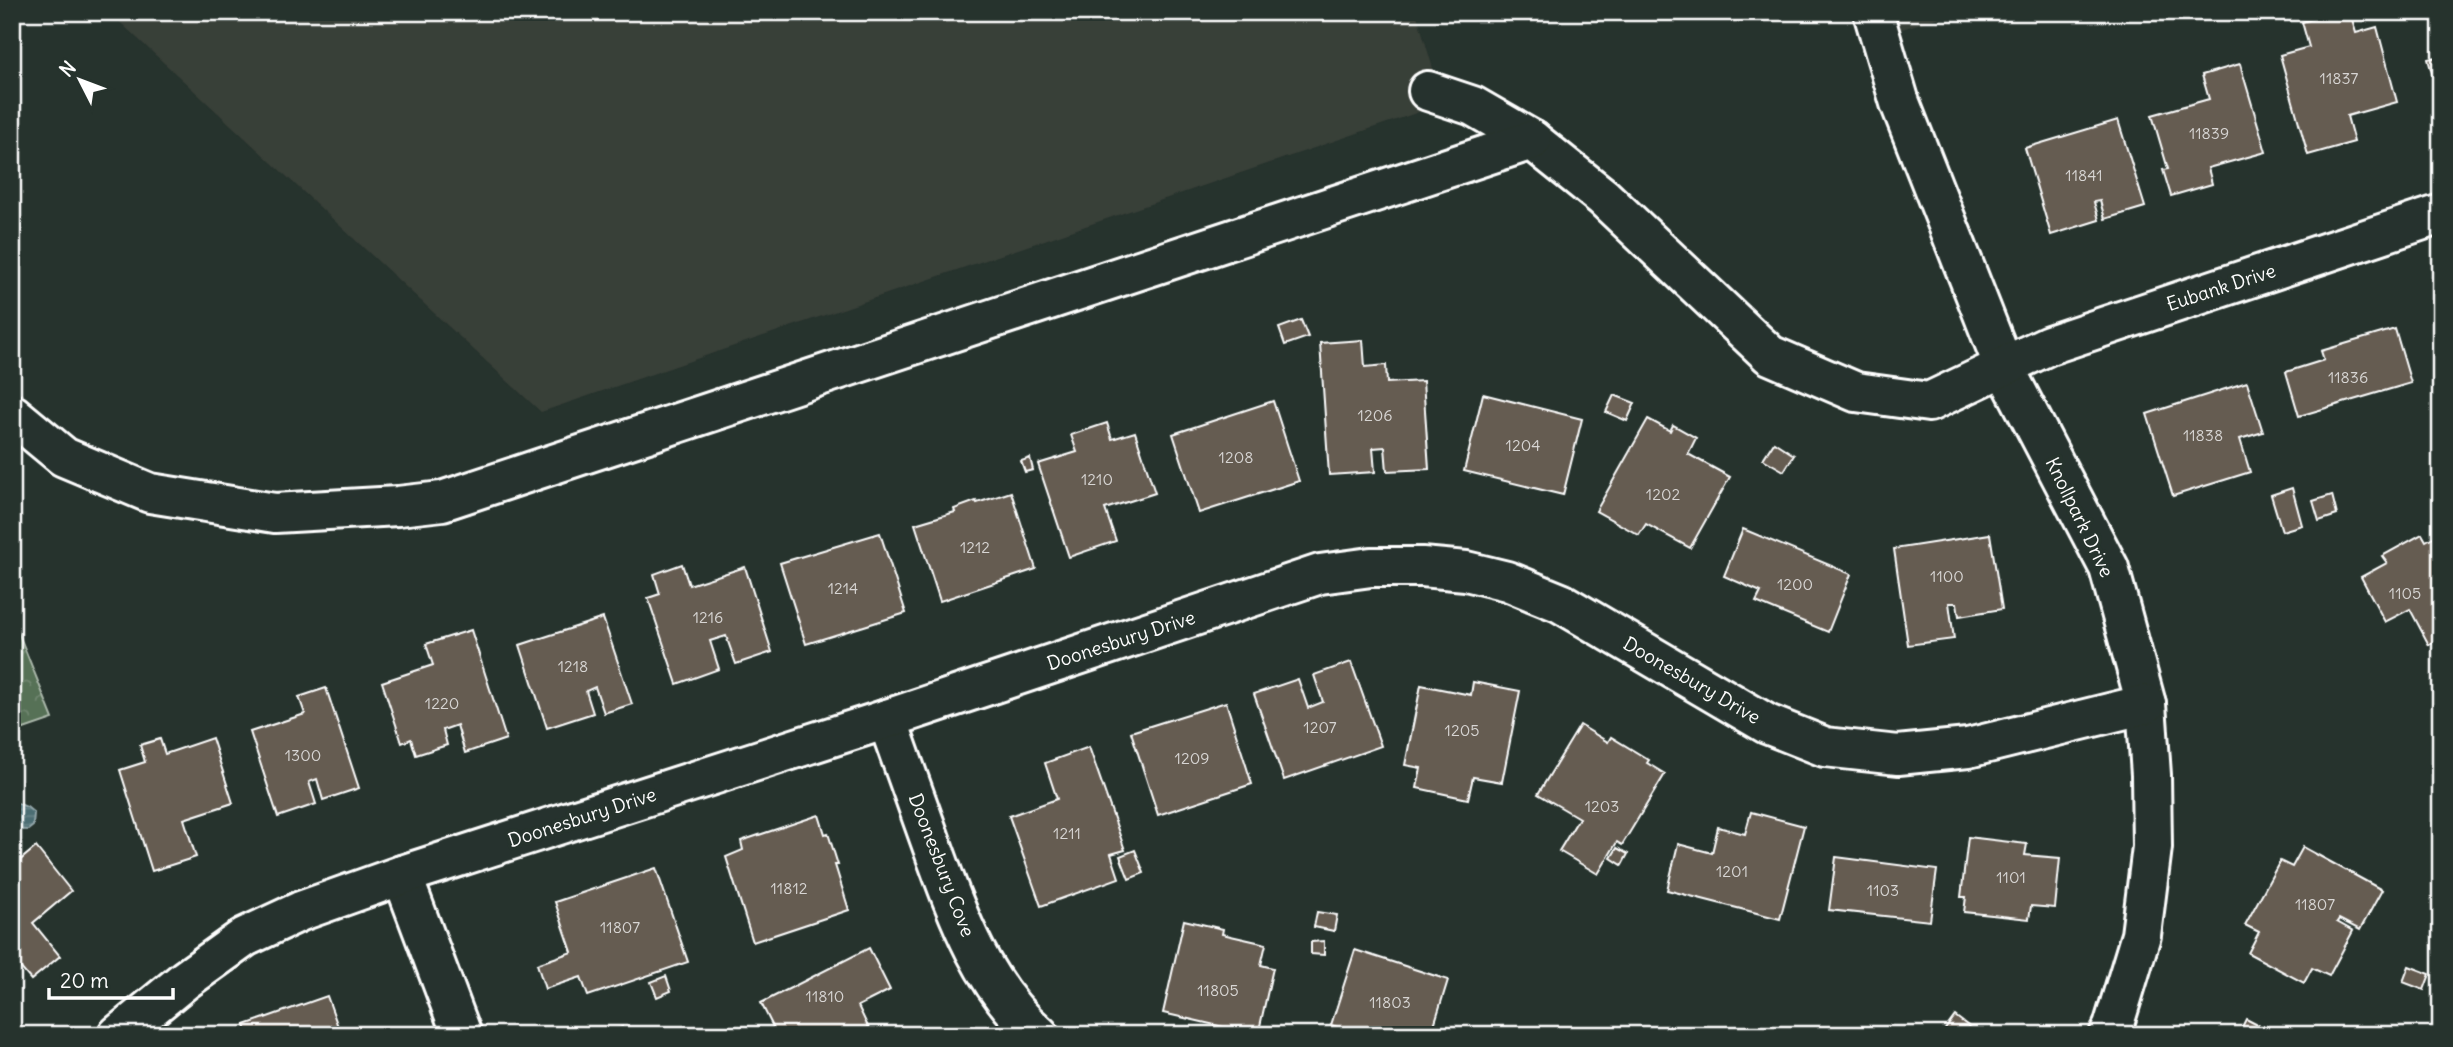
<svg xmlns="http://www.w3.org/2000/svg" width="2453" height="1047" font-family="Delius,sans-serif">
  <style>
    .built { fill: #393f38 }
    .park { fill: url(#park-crowns); stroke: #abb8ab; stroke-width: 2 }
    .water { fill: url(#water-rules); stroke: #94a7ab; stroke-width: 2 }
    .building { fill: #655b51; stroke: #fff; stroke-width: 2 }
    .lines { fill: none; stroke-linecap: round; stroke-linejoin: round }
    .minor-casing { stroke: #fff; stroke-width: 44 }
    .minor { stroke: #26332d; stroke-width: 38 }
    .labels { text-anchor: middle; stroke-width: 7; stroke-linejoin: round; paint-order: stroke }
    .number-label { font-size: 16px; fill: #d8d6d4 }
    .street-label { font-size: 19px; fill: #fff; stroke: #26332d }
  </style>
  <defs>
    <pattern id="park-crowns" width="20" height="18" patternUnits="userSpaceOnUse" patternTransform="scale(1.75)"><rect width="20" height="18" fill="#577157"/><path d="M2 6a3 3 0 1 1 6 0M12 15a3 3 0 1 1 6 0" fill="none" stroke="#708670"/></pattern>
    <pattern id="water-rules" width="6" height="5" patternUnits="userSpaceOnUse" patternTransform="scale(1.75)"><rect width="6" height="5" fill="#4c6d73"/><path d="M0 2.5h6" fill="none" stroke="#678388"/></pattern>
  </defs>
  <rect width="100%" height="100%" fill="#26332d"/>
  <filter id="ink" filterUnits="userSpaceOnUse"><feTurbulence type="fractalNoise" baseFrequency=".0143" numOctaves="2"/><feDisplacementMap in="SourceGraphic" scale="14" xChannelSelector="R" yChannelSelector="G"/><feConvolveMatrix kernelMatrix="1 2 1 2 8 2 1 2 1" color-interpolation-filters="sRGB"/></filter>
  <g filter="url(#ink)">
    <!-- built -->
    <g class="built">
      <path d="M109,12H1416L1434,72L1422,111L541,412Z"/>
      <path d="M1871,12H1956L1880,36Z"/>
    </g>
    <!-- park -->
    <path class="park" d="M12,617L53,719L12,733Z"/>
    <!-- water -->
    <path class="water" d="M12,801L27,807L34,813L33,826L28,830L12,829Z"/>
    <!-- building -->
    <g class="building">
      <path d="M2338,12H2350L2356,33L2377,27L2397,102L2347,116L2354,142L2308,155L2280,55L2309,47L2302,22Z"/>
      <path d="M2441,56V104L2428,59Z"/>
      <path d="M2240,64L2266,152L2208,168L2212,184L2171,196L2163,170L2168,169L2152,115L2209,99L2202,75Z"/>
      <path d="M2118,120L2145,207L2105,219L2100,201L2094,202L2099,220L2051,235L2025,148Z"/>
      <path d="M1301,320L1308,337L1285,345L1279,328Z"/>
      <path d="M2395,329L2411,383L2299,416L2286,372L2324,360L2321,351Z"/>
      <path d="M1363,340L1365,367L1386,365L1387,383L1423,381L1429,469L1387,471L1385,447L1373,448L1375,472L1329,475L1320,343Z"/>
      <path d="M2247,382L2263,432L2240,439L2250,472L2173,496L2147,414Z"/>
      <path d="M1483,394L1582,419L1563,495L1464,471Z"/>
      <path d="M1614,395L1635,403L1627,421L1606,412Z"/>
      <path d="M1273,401L1299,481L1199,513L1173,434Z"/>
      <path d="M1648,419L1670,431L1673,425L1696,438L1688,454L1730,477L1690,548L1646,524L1639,535L1596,511Z"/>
      <path d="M1107,423L1112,439L1135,432L1155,493L1105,509L1116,541L1069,557L1038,464L1077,452L1071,435Z"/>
      <path d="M1774,442L1794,455L1784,471L1763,459Z"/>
      <path d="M1030,458L1033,470L1025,472L1021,461Z"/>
      <path d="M2292,488L2302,525L2282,531L2271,495Z"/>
      <path d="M1011,492L1036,569L940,601L915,524L955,512L954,509L976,501L977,503Z"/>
      <path d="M2332,495L2337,515L2319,521L2313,501Z"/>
      <path d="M1743,529L1851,574L1828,632L1756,602L1761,592L1724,576Z"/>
      <path d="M880,533L906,613L806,644L780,563Z"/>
      <path d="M1990,534L2002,609L1959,616L1957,603H1949L1954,639L1908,645L1894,549Z"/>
      <path d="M2422,534L2426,541L2435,536L2441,546V639L2429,645L2410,609L2385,622L2361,577L2387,563L2382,556Z"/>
      <path d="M682,564L689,585L745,567L772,652L736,664L726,636L710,641L719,669L677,684L648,598L660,594L654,574Z"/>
      <path d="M603,618L632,704L604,713L595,687L586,691L593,713L547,728L520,645Z"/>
      <path d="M471,630L506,739L465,753L457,725L443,730L447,745L416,755L411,739L402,743L382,682L433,665L426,644Z"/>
      <path d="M1351,662L1381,746L1284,780L1254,694L1298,679L1308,708L1323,702L1314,675Z"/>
      <path d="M1473,682L1520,691L1502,782L1473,777L1468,799L1417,788L1421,768L1405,765L1421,685L1471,695Z"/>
      <path d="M326,688L359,788L323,800L317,779L309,782L316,804L278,817L250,732L305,714L299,697Z"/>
      <path d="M1226,702L1252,784L1158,815L1131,732Z"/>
      <path d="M1580,725L1608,742L1611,737L1649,760L1647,763L1665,774L1622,845L1617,842L1598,874L1559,851L1579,818L1538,794Z"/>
      <path d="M212,738L233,803L184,819L196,857L152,871L120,770L145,762L140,745L160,739L165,754Z"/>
      <path d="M1089,747L1125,850L1111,854L1119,878L1041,906L1009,816L1057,799L1045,763Z"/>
      <path d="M1751,812L1804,826L1780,919L1667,890L1678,844L1712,853L1718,827L1745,834Z"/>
      <path d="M819,815L825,834L828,833L838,865H835L849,910L753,942L726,857L743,850L741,841Z"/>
      <path d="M1968,837L2027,844L2025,855L2060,858L2055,908L2031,906L2029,919L1964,912L1966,897H1961Z"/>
      <path d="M36,847L71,891L33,923L60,956L31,980L12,958V884L20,878L12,867Z"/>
      <path d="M2303,847L2382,890L2360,930L2339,919L2337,922L2353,931L2329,976L2312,968L2304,983L2248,953L2259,932L2245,925L2280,861L2292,867Z"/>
      <path d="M1617,848L1628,854L1622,865L1611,858Z"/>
      <path d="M1135,850L1144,873L1129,879L1120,856Z"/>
      <path d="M1836,857L1937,870L1930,921L1829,910Z"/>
      <path d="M656,868L688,962L588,996L581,977L545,989L537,964L572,952L555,902Z"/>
      <path d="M1317,912L1337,915L1334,931L1314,927Z"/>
      <path d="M1184,920L1223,929L1222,934L1266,944L1261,965L1273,968L1258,1035L1163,1013Z"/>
      <path d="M1324,941V955L1311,954V942Z"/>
      <path d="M869,948L890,990L858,1006L872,1035H777L761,1003Z"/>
      <path d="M1355,950L1448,980L1431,1035H1361L1331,1025Z"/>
      <path d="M2409,966L2430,974L2424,990L2403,982Z"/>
      <path d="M666,976L671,991L657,997L651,982Z"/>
      <path d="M327,996L341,1035H248L245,1025Z"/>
      <path d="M1955,1016L1980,1035H1941Z"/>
      <path d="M2246,1019L2277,1035H2238Z"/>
      <path d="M622,1027L625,1035H600Z"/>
    </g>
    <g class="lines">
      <!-- minor casing -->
      <g class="minor-casing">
        <g id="minor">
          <path d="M1873,12L1900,103L2004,367L2109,568L2146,704L2151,775L2152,847L2141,935L2113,1027L2109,1035"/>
          <path d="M1428,91L1473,106L1532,140L1603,197L1770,355L1856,392L1929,402L2049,345L2441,214"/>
          <path d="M12,414L64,457L150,493L275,513L398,506L442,501L1532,140"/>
          <path d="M887,719C902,761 917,803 932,845C957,914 982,986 1039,1035"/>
          <path d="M402,875L462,1035"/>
          <path d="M118,1035L185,980L245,937L301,911L402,875L887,719L1320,574L1371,567H1422L1466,571L1507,581L1561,603L1767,724L1825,747L1898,755L1968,748L2146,704"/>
        </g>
      </g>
      <!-- minor -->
      <use href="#minor" class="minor"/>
    </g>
  </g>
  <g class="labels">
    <!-- number labels -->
    <g class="number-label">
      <text x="2339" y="84">11837</text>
      <text x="2209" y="139">11839</text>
      <text x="2084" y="181">11841</text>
      <text x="2348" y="383">11836</text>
      <text x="1375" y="421">1206</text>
      <text x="2203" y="441">11838</text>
      <text x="1523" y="451">1204</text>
      <text x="1236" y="463">1208</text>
      <text x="1097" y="485">1210</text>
      <text x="1663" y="500">1202</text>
      <text x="975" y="553">1212</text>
      <text x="1947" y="582">1100</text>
      <text x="1795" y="590">1200</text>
      <text x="843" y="594">1214</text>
      <text x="2405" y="599">1105</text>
      <text x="708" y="623">1216</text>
      <text x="573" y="672">1218</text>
      <text x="442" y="709">1220</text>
      <text x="1320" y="733">1207</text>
      <text x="1462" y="736">1205</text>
      <text x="303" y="761">1300</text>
      <text x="1192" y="764">1209</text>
      <text x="1602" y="812">1203</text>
      <text x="1067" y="839">1211</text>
      <text x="1732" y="877">1201</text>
      <text x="2011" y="883">1101</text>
      <text x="789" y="894">11812</text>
      <text x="1883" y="896">1103</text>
      <text x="2315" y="910">11807</text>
      <text x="620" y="933">11807</text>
      <text x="1218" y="996">11805</text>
      <text x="825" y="1002">11810</text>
      <text x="1390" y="1008">11803</text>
    </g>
    <!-- street labels -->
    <g class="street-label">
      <text transform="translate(2221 287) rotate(-18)" y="7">Eubank Drive</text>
      <text transform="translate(2080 517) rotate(64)" y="7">Knollpark Drive</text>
      <text transform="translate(1121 640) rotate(-18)" y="7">Doonesbury Drive</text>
      <text transform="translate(1692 680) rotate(30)" y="7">Doonesbury Drive</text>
      <text transform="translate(582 817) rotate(-18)" y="7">Doonesbury Drive</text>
      <text transform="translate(942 865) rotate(69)" y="7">Doonesbury Cove</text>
    </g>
  </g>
  <!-- margin -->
  <rect width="2453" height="1047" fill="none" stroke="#26332d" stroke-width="42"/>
  <rect x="21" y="21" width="2411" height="1005" fill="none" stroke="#fff" stroke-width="2.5" filter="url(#ink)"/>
  <!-- north arrow -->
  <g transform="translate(80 80) rotate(312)" stroke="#26332d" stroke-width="5" paint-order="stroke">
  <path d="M0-5L12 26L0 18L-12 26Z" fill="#ffffff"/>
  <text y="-10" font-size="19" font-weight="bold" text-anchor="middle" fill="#ffffff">N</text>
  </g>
  <!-- scale -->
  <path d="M49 988v10h124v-10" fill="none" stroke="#ffffff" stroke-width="3.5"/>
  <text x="60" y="988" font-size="21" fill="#ffffff" stroke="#26332d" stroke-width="5" paint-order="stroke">20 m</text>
</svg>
